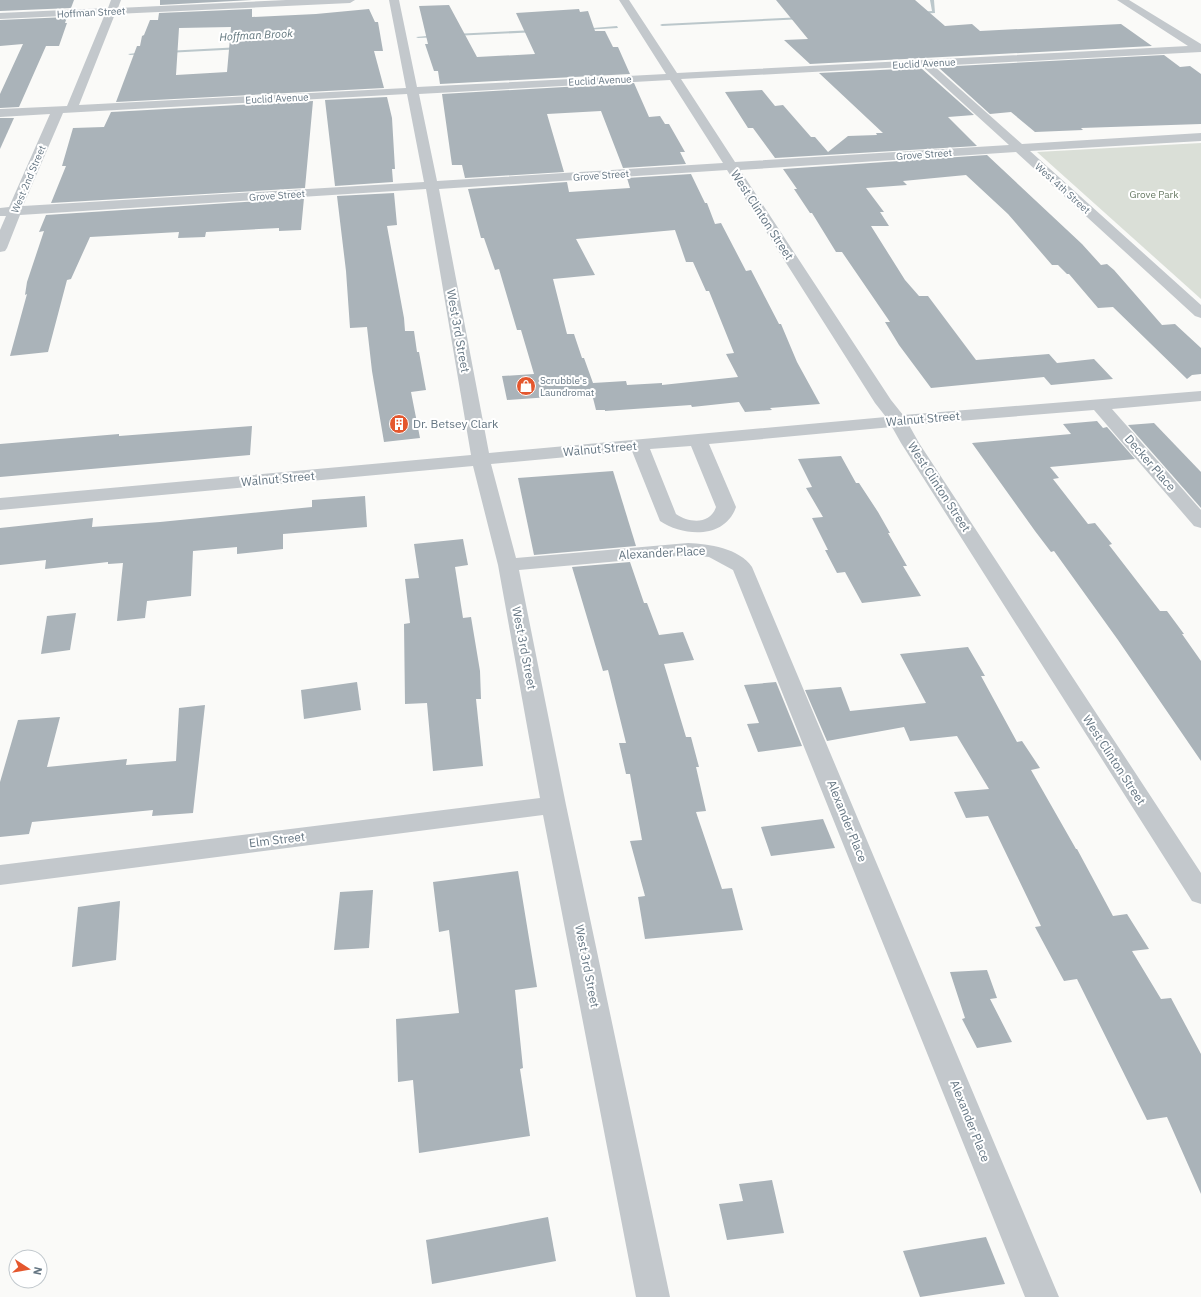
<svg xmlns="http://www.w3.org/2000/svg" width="1201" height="1297" font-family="'IBM Plex Sans',sans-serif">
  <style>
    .green { fill: #dadfd7 }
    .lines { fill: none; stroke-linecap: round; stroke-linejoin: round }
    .stream { fill: #bbc7cb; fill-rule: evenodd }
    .building { fill: #aab3b9; fill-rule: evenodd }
    .minor { fill: #c3c8cc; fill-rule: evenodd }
    .labels { text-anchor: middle; stroke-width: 4; stroke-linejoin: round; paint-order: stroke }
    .far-street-label { font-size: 10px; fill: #657683; stroke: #fff }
    .far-park-label { font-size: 10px; fill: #687a64; stroke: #fff }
    .far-poi-label { font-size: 10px; fill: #657683; stroke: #fff; text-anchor: start }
    .far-water-label { font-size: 11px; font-style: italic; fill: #60757c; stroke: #fff }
    .street-label { font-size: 12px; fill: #657683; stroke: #fff }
    .poi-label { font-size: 12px; fill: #657683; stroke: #fff; text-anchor: start }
  </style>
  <rect width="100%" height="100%" fill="#fafaf8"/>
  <!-- green -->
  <path class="green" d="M1201,143V299L1037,152Z"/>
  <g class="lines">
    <!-- stream -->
    <g class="stream">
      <path d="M930,0H934L935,13L917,14L918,12L932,11Z"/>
      <path d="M804,17L805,19L662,26L660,25L662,24Z"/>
      <path d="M617,26L618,28L583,30L581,29Z"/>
      <path d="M536,30L537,32L453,36L451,35L453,34Z"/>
      <path d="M438,35L440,37L418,38L416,37Z"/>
      <path d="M241,47L243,49L166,53L164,52L166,51Z"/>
      <path d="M145,52L147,54L130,55L128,54Z"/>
    </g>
  </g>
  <!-- building -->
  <g class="building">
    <path d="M0,0H74L71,8L0,11Z"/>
    <path d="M160,0H252L160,5Z"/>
    <path d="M776,0H915L945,26L972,24L980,31L1121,24L1152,46L810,64L784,40L808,39Z"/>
    <path d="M449,5L477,57L535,54L516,13L579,9L580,12L588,11L595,31H605L613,47H618L630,74L440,84L438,71H434L425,44H428L419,6Z"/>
    <path d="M252,9V17L316,14L369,9L375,22H378L383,51H374L384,88L116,102L137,46H140L142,36L144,35L150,20H158L159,13ZM231,27L227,72L176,75L179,28Z"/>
    <path d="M67,17L65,23H67L59,46H46L19,107L0,108V94L23,44L0,46V20Z"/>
    <path d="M1164,55L1180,67L1190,66L1201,74V124L1081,128L1083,130L1035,132L1011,112L990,114L938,67Z"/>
    <path d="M921,68L974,115L948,117L977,146L775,158L753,128H748L725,92L762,90L775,106L783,105L811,137H815L828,152L848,136L877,135L876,133H883L819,73Z"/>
    <path d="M634,83L649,117L660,116L665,124H669L685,152H680L686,164L623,168L601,111L547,114L564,172L465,178L462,165H452L442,94Z"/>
    <path d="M387,97L392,118L395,169H392L393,182L335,186L325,100Z"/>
    <path d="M313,101L305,188L51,203L66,166H62L73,128L104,127L111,112Z"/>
    <path d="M0,118H14L0,149Z"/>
    <path d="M987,155L1082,244L1101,265L1107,264L1114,270L1162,325L1175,324L1201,348V374L1192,375L1187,379L1113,307L1098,308L1069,274H1067L1058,265H1052L1008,214L966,175L903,181L907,185L866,188L884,212H880L889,226H871L905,280L919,296H928L976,360L1049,354L1057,363L1094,359L1113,379L1051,385L1044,377L931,388L899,345L885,322H890L842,252H836L812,213H810L794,189H797L783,169Z"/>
    <path d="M691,174L705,203H707L715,224L721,223L746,271L751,270L779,324H781L797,362L820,404L770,408L772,410L745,412L739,402L692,407L691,405L605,411V410H596L592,394L507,400L502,376L534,374L521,330H517L499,269L495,270L484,238H481L468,189L567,182L569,192L630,188L627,178ZM675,230L686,262H693L706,291H709L734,353L726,354L738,377L662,385V383L627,385L626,381L593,383L584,358H582L574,334H567L553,279L595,275L576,239Z"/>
    <path d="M394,193L397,225L387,226L404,318L405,331H414L417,352H419L426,390L411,392L420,438L384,442L372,371L367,327L350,328L346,271L337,196Z"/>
    <path d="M304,198L301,230L279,231V228L206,232L205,237L178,238L179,232L90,237L71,279L67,280L48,352L10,356L27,294L25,295L27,282L44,231L39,232L46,215Z"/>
    <path d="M1097,421L1103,428L1107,427L1135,459L1050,467L1059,478L1053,479L1088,524L1095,523L1112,544L1109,545L1160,611H1167L1184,634H1182L1201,661V761L1118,640L1054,551L1051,552L1035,531L972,443L1071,434L1063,424Z"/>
    <path d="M1154,423L1201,472V508L1128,425Z"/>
    <path d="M252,426L250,455L0,477V444L119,434V436Z"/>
    <path d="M841,456L856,483H859L878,512L890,533H888L907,566H903L921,596L862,603L845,572L837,573L825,550H828L812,518L823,517L806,488L812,487L798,459Z"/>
    <path d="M613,471L636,546L534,555L518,478Z"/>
    <path d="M365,496L367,527L283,534V549L237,554V547L193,551L191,596L147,601L145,618L117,621L123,563L108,564V562L45,569L46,560L0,565V528L93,518L92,527L160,522L312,507V500Z"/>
    <path d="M463,539L468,565L455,567L463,618L471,617L480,671L481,699H476L483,766L433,771L427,703L405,704L404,624L410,623L405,579L419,578L414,544Z"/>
    <path d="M630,562L644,603H647L659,635L683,632L694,660L664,664L686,737H691L699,767H696L706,811L696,812L722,889L732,888L743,930L645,939L638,897L645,896L630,841L642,840L630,774H626L619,743H626L608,670L603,671L572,567Z"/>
    <path d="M76,613L70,650L41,654L47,616Z"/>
    <path d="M968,647L985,676H981L1017,742L1022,741L1040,768L1031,770L1076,849H1077L1113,916L1127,914L1149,949L1132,951L1161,999L1171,998L1201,1054V1194L1167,1117L1147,1120L1077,979L1064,981L1035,927L1041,926L988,816L966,818L954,792L989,789L957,736L910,741L904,727L827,741L805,690L841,687L850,711L926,703L900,654Z"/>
    <path d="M357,682L361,710L304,719L301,690Z"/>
    <path d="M776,682L802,746L758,752L747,724L759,723L744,685Z"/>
    <path d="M205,705L193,813L152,816L153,810L32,822L29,834L0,837V782L18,720L60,717L47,767L127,759L126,765L176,761L179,708Z"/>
    <path d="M823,819L835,848L771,856L761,827Z"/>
    <path d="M518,871L537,987L515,990L523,1068L520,1069L530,1136L419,1153L413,1080L398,1082L396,1019L459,1013L449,930L439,932L433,882Z"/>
    <path d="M373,890L369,948L334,950L340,892Z"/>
    <path d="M120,901L116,960L72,967L78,907Z"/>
    <path d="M987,970L997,998L990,999L1012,1042L977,1048L962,1019L965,1018L950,972Z"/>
    <path d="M772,1180L784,1233L727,1240L719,1204L743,1201L739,1184Z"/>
    <path d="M548,1217L556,1261L432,1284L426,1240Z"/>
    <path d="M986,1237L1005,1284L920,1297L903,1251Z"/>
  </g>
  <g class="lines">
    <!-- minor -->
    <path class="minor" d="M111,0H121L118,8L286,0H355L350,3L115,14L79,105L406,88L389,0H399L417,87L666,74L619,0H629L677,73L1188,46L1117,0H1129L1201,44V52L934,66L1022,144L1201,133V141L1030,151L1201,305V318L1195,316L1016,152L740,170L891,400L903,415L1201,391V401L1112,409L1201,510V528L1194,526L1094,410L909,425L919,443L1201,873V904L1192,901L901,443L892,427L709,444L736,507C725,539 684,537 660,521L632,451L491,464L516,558L688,543C709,544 739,548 752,567L1059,1297H1025L733,570L709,557L688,555L519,570L566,805L670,1297H636L543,815L0,885V865L540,798L498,565L473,466L0,510V498L471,455L426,189L20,215L7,248L5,251L0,252V230L6,216H0V208L9,207L50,114L0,117V109L67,106L105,14L0,19V13L108,8ZM922,66L1009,145L735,162L681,79ZM670,80L723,163L437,181L419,94ZM407,94L424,182L23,206L63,113ZM727,170L875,403L886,417L489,453L439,189ZM691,446L716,507C710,525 689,523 676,514L650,449Z"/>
  </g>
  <!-- icons -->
  <defs>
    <g id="shop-disc" transform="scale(1)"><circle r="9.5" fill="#e4572e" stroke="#fff"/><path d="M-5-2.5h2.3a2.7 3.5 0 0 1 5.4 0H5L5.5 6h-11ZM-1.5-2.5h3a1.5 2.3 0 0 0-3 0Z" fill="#fff"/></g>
    <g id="building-disc" transform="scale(1)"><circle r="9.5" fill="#e4572e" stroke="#fff"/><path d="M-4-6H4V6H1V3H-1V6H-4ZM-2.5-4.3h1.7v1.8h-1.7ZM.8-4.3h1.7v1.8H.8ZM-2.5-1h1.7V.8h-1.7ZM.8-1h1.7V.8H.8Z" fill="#fff"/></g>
  </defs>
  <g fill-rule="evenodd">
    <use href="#shop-disc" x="526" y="386"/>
    <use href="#building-disc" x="399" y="424"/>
  </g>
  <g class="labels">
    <!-- far-street labels -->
    <g class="far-street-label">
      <text transform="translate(91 12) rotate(-3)" y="4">Hoffman Street</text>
      <text transform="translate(924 63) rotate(-3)" y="4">Euclid Avenue</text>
      <text transform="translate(600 80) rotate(-3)" y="4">Euclid Avenue</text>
      <text transform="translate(277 98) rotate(-3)" y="4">Euclid Avenue</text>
      <text transform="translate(924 154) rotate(-4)" y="4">Grove Street</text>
      <text transform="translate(601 175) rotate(-4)" y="4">Grove Street</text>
      <text transform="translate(28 179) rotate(-67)" y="4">West 2nd Street</text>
      <text transform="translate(1063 188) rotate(42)" y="4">West 4th Street</text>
      <text transform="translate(277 195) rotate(-4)" y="4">Grove Street</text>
    </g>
    <!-- far-park labels -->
    <g class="far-park-label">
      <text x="1154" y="198">Grove Park</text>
    </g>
    <!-- far-poi labels -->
    <g class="far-poi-label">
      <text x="540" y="384">Scrubble's<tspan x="540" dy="12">Laundromat</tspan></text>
    </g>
    <!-- far-water labels -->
    <g class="far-water-label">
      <text transform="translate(256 35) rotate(-3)" y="4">Hoffman Brook</text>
    </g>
    <!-- street labels -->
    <g class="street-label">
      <text transform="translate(762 215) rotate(57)" y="4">West Clinton Street</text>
      <text transform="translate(458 331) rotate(80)" y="4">West 3rd Street</text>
      <text transform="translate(923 419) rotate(-5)" y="4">Walnut Street</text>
      <text transform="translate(600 449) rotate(-5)" y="4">Walnut Street</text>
      <text transform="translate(1150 463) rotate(49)" y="4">Decker Place</text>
      <text transform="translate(278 479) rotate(-5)" y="4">Walnut Street</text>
      <text transform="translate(939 487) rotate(57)" y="4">West Clinton Street</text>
      <text transform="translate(662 553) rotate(-3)" y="4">Alexander Place</text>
      <text transform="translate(524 648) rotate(79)" y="4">West 3rd Street</text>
      <text transform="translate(1114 760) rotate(57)" y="4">West Clinton Street</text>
      <text transform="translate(847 821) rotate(68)" y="4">Alexander Place</text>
      <text transform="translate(277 840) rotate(-7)" y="4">Elm Street</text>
      <text transform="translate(587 966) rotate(79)" y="4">West 3rd Street</text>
      <text transform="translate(970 1121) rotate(68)" y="4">Alexander Place</text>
    </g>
    <!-- poi labels -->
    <g class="poi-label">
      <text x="413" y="428">Dr. Betsey Clark</text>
    </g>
  </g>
  <!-- north arrow -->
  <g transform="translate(28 1269) rotate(102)"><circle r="19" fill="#ffffff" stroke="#c1c8cd"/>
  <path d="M0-3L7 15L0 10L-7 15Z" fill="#e4572e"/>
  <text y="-6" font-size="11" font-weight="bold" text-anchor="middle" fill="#657683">N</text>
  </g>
</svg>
